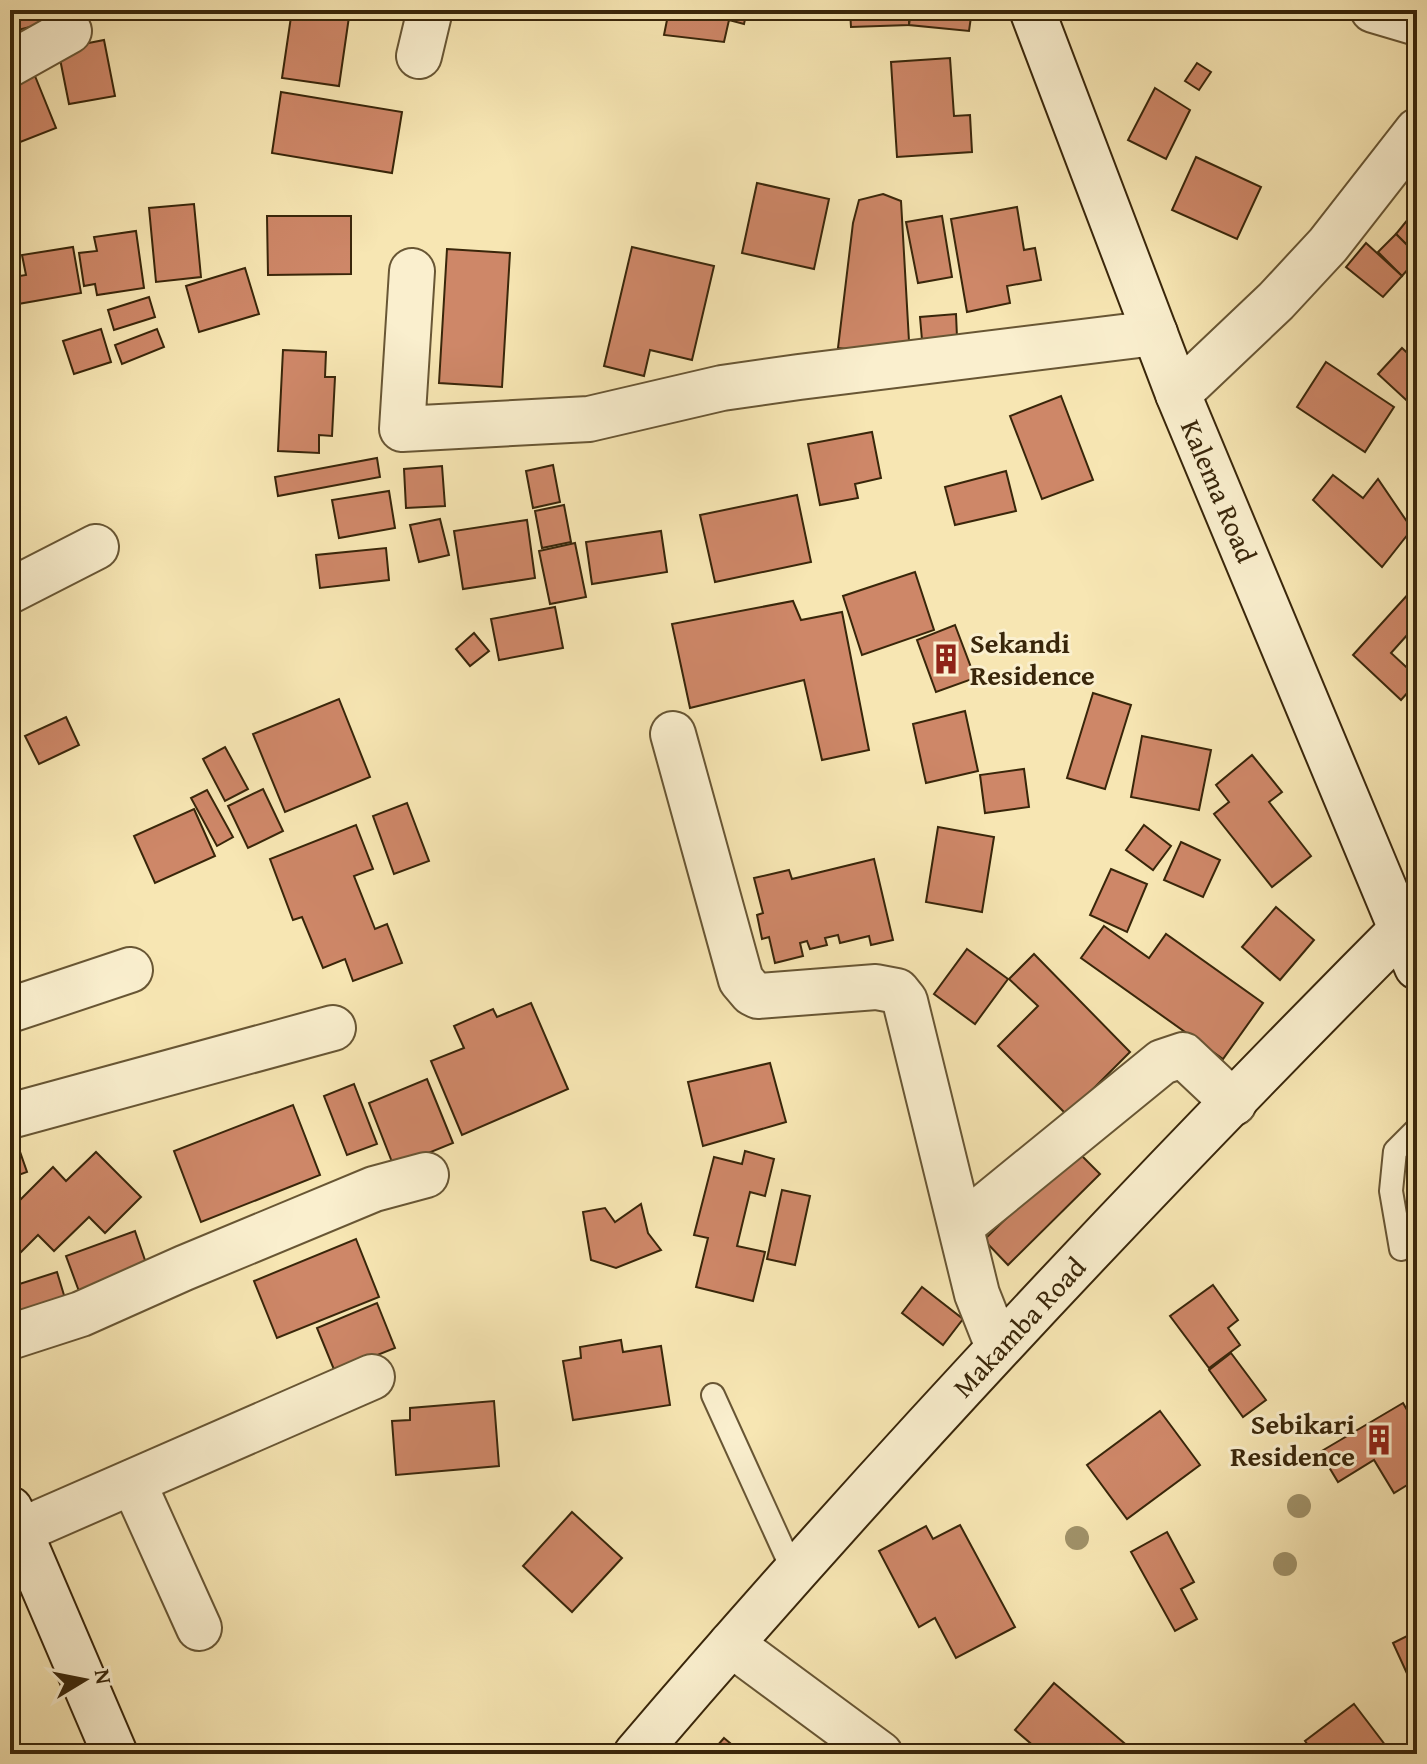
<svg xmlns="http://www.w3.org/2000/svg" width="1427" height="1764" font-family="'Gentium Book Plus',serif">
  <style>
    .building { fill: #ce8768; stroke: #39260a; stroke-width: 2 }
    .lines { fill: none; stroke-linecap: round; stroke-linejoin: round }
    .lane-casing { stroke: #685634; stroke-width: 26 }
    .street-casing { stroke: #685634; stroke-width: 48 }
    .secondary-casing { stroke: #39260a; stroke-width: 48 }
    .lane { stroke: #faefce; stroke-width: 22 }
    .street { stroke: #faefce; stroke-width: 44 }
    .secondary { stroke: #faefce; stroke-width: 44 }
    .tree { fill: #a09269 }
    .labels { text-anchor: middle; stroke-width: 6; stroke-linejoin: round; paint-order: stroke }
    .street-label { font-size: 28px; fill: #39260a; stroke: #faefce }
    .poi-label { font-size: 28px; font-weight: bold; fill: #39260a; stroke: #faefce; text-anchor: start }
  </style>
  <rect width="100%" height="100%" fill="#f7e6b3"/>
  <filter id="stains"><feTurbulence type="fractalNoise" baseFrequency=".0025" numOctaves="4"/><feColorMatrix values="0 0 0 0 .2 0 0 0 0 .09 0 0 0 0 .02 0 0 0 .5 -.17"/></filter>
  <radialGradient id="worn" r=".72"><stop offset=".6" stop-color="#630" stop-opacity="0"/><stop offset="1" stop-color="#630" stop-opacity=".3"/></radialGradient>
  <!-- building -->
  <g class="building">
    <path d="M10,10H42L46,23L10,32Z"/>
    <path d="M292,10H350L339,86L282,78Z"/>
    <path d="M669,10H747L744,24L729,20L724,42L664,35Z"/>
    <path d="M850,10H909V25L851,27Z"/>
    <path d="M911,10H972L969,31L909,25Z"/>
    <path d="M104,40L115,96L69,104L58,49Z"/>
    <path d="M950,58L954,116L970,115L972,152L897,157L891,62Z"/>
    <path d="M1197,63L1211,72L1199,90L1185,81Z"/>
    <path d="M35,76L56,128L10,146V87Z"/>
    <path d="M1155,88L1190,110L1166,159L1128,140Z"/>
    <path d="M281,92L402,112L392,173L272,153Z"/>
    <path d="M1196,157L1261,187L1237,239L1172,210Z"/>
    <path d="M757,183L829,199L814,269L742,253Z"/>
    <path d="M883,194L901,201L909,341L879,353L838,348L853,223L859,200Z"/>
    <path d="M194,204L201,277L156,282L149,208Z"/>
    <path d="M1017,207L1024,250L1035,248L1041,280L1007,286L1010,303L967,312L951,219Z"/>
    <path d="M1417,208V255L1396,234Z"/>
    <path d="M267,216H351V274L268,275Z"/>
    <path d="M942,216L952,277L918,283L906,222Z"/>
    <path d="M136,231L144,288L97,295L95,284L84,286L79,253L97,251L94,237Z"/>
    <path d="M1396,234L1417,255V259L1402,276L1378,252Z"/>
    <path d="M1366,243L1402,276L1383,297L1346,267Z"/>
    <path d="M73,247L81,293L18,304L13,277L26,275L22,255Z"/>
    <path d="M632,247L714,266L692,360L650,350L644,376L604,366Z"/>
    <path d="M447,249L510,253L502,387L439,383Z"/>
    <path d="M245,268L259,314L199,332L186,286Z"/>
    <path d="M149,297L155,317L114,330L108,310Z"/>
    <path d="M956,314L957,337L922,340L920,317Z"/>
    <path d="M101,329L111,362L74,374L63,341Z"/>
    <path d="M157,329L164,347L122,364L115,345Z"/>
    <path d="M1402,348L1417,362L1416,409L1378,374Z"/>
    <path d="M283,350L326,352L325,377H335L332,436L319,435V453L278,451Z"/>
    <path d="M1326,362L1394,407L1365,452L1297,407Z"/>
    <path d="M1061,396L1093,480L1042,499L1010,416Z"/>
    <path d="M872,432L881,478L855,484L858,498L820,505L808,444Z"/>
    <path d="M377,458L380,477L278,496L275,477Z"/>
    <path d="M553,465L560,502L533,508L526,471Z"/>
    <path d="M442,466L445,506L406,508L404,469Z"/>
    <path d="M1006,471L1016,511L955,525L945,487Z"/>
    <path d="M1333,475L1363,498L1378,479L1412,529L1382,567L1313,500Z"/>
    <path d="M389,491L395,528L339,538L332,500Z"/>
    <path d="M797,495L811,562L715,582L700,515Z"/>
    <path d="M564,505L571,542L542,548L535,511Z"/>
    <path d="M440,519L449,555L419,562L410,525Z"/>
    <path d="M527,520L535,578L463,589L454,531Z"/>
    <path d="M661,531L667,572L592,584L586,542Z"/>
    <path d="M575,543L586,597L550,604L539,551Z"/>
    <path d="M386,548L389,580L320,588L316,555Z"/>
    <path d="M915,572L934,630L862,655L843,596Z"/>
    <path d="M1411,591L1417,597V624L1391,653L1417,677V682L1401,700L1353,655Z"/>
    <path d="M793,601L801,620L842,612L869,750L822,760L804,680L690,708L672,624Z"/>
    <path d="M555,607L563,648L499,660L491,619Z"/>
    <path d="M955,625L975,678L936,692L917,640Z"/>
    <path d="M474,633L489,651L470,666L456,649Z"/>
    <path d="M1093,693L1131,705L1105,789L1067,778Z"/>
    <path d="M339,699L370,777L285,812L253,734Z"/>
    <path d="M965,711L978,771L926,783L913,724Z"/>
    <path d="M66,717L79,745L39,764L25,736Z"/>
    <path d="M1142,736L1211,750L1199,810L1131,797Z"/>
    <path d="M225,747L248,789L225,801L203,759Z"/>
    <path d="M1252,755L1282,792L1269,802L1311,856L1272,887L1214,814L1229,802L1216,785Z"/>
    <path d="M1024,769L1029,807L985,813L980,775Z"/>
    <path d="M263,789L283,831L248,848L228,806Z"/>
    <path d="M207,790L233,837L217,846L191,798Z"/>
    <path d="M407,803L429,861L394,874L373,816Z"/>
    <path d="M194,809L215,856L155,883L134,836Z"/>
    <path d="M356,825L373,869L354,876L375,929L387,924L402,963L353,981L345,959L323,968L302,917L293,920L270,859Z"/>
    <path d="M1144,825L1171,846L1153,870L1126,850Z"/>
    <path d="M938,827L994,837L982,912L926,902Z"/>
    <path d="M1181,842L1220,860L1203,897L1164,880Z"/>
    <path d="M874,859L893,940L871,945L869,936L840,943L838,935L825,938L827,945L810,949L807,941L800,943L803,956L775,963L769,937L762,939L757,915L763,913L754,878L789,870L792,879Z"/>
    <path d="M1111,869L1147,884L1127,932L1090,915Z"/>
    <path d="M1276,907L1314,940L1280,980L1242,947Z"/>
    <path d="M1104,926L1149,958L1166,934L1263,1003L1223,1059L1081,958Z"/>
    <path d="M967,949L1008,979L975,1024L934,994Z"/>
    <path d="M1034,954L1130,1052L1067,1115L998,1046L1038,1006L1009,979Z"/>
    <path d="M531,1003L568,1089L462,1135L431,1061L464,1048L454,1026L493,1009L497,1017Z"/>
    <path d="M770,1063L786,1122L703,1146L688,1082Z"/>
    <path d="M427,1079L453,1143L394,1167L369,1103Z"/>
    <path d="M354,1084L377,1144L347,1155L324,1096Z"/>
    <path d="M293,1105L320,1175L201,1222L174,1151Z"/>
    <path d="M10,1123L27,1172L10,1178Z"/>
    <path d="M1076,1150L1100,1174L1008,1265L984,1240Z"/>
    <path d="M745,1151L774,1159L765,1196L750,1192L737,1246L765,1252L753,1301L696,1287L708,1238L694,1235L714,1157L742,1164Z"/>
    <path d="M96,1152L141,1197L105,1233L89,1217L54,1251L38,1235L10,1263V1194L18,1202L53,1167L66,1181Z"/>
    <path d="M782,1190L810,1196L795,1265L767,1259Z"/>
    <path d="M641,1204L648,1233L661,1250L616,1268L591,1260L583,1212L605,1208L615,1222Z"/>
    <path d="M135,1231L148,1269L80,1294L66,1256Z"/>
    <path d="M356,1239L379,1297L277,1338L254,1281Z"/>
    <path d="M57,1272L67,1305L10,1322V1287Z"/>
    <path d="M1213,1285L1238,1320L1228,1328L1240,1345L1209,1368L1170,1316Z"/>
    <path d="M922,1287L963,1319L943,1345L902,1313Z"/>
    <path d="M377,1303L395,1348L335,1372L317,1328Z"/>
    <path d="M621,1340L623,1352L661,1346L670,1405L573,1420L563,1361L581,1358L580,1347Z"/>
    <path d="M1231,1353L1266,1400L1243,1417L1209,1370Z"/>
    <path d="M494,1401L499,1466L396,1475L392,1421L410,1420V1408Z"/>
    <path d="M1403,1403L1417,1427V1479L1394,1493L1374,1460L1338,1482L1320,1452Z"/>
    <path d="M1160,1411L1200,1465L1127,1519L1087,1465Z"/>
    <path d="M572,1512L622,1558L572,1612L523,1566Z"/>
    <path d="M960,1525L1015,1627L956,1658L935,1618L919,1627L879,1551L926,1526L933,1539Z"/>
    <path d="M1167,1532L1194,1582L1181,1589L1197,1619L1175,1631L1131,1552Z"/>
    <path d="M1417,1631V1676L1410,1680L1393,1643Z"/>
    <path d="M1054,1683L1137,1754H1043L1015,1730Z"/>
    <path d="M1354,1704L1392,1754H1315L1305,1741Z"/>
    <path d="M724,1738L743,1754H710Z"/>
  </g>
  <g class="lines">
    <!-- lane casing -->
    <g class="lane-casing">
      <g id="lane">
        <path d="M1401,1249L1391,1191L1395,1151L1417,1129"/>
        <path d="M713,1395L795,1575"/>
      </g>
    </g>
    <!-- street casing -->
    <g class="street-casing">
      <g id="street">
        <path d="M1373,10L1417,23"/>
        <path d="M419,56L430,10"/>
        <path d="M10,64L69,31"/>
        <path d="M412,271L402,429L589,419L722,388L799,377L1155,333"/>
        <path d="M1178,394L1276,301L1328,245L1417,131"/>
        <path d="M10,591L96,547"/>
        <path d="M673,734L741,980L752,993L758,996L876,987L897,991L905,1001L977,1294L998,1347"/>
        <path d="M10,1010L130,970"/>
        <path d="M10,1116L333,1028"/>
        <path d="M961,1226L1162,1062L1183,1055L1234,1103"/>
        <path d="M10,1337L81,1314L184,1268L374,1189L426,1175"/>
        <path d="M133,1482L199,1628"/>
        <path d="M20,1531L372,1377"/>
        <path d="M731,1644L880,1754"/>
      </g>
    </g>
    <!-- secondary casing -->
    <g class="secondary-casing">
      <g id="secondary">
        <path d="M1032,10L1178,394L1417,967"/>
        <path d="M10,1509L115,1754"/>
        <path d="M636,1754C884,1464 1147,1185 1417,914"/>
      </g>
    </g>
    <!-- lane -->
    <use href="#lane" class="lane"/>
    <!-- street -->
    <use href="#street" class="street"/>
    <!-- secondary -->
    <use href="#secondary" class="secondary"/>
  </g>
  <!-- trees -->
  <g class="tree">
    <circle cx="1299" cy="1506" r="12"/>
    <circle cx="1077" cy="1538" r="12"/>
    <circle cx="1285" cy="1564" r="12"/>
  </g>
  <!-- icons -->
  <defs>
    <g id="building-bare" transform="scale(2.4)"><path d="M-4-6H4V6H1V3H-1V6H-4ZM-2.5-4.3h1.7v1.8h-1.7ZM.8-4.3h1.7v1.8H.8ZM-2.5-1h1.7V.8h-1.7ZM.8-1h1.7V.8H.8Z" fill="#8f2418" stroke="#faefce" stroke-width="2.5" paint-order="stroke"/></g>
  </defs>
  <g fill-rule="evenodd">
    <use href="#building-bare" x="946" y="659"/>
    <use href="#building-bare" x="1379" y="1440"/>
  </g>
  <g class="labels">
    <!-- street labels -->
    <g class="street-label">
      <text transform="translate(1219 491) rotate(67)" y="10">Kalema Road</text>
      <text transform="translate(1019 1327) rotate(-47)" y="10">Makamba Road</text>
    </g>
    <!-- poi labels -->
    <g class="poi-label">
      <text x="970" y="653">Sekandi<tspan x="970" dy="32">Residence</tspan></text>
      <text x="1355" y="1434" text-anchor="end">Sebikari<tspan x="1355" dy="32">Residence</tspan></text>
    </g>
  </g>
  <!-- margin -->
  <rect width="1427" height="1764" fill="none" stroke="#f7e6b3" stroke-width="40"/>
  <rect x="12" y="12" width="1403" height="1740" fill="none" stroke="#39260a" stroke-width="4"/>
  <rect x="20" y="20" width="1387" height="1724" fill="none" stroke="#39260a" stroke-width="2"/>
  <!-- north arrow -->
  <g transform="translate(84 1680) rotate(80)" stroke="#faefce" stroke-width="6" paint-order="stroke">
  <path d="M0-6L14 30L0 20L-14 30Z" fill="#39260a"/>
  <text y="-12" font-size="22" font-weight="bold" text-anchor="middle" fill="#39260a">N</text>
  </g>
  <rect width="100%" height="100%" filter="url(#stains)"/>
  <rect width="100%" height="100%" fill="url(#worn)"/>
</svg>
